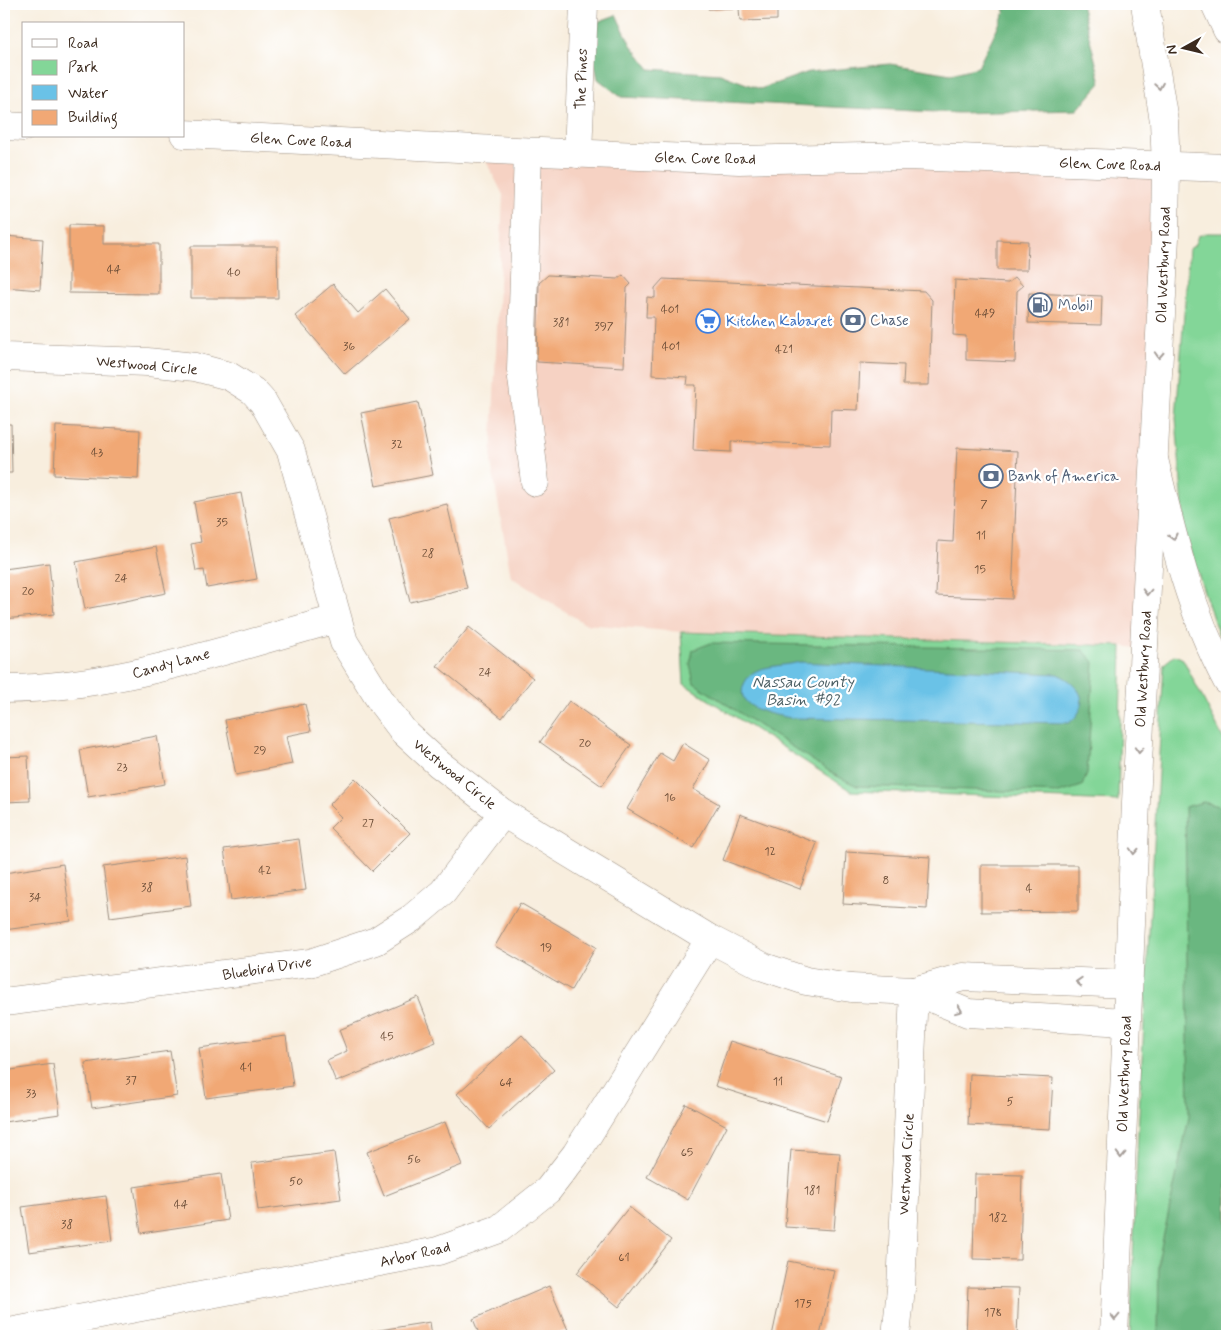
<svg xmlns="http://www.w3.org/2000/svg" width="1231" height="1340" font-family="Mynerve,sans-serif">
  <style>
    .built { fill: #f6d2c3 }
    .green { fill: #83d698; stroke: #5f805b }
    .forest { fill: #6ab780; stroke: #52704f }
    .water { fill: #6ac2e7; stroke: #527682 }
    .building { fill: #f1a875 }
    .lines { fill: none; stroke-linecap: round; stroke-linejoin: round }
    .minor-casing { stroke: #9a8c7e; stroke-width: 29 }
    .major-casing { stroke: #9a8c7e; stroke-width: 29 }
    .highway-casing { stroke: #9a8c7e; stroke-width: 29 }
    .minor { stroke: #fff; stroke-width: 28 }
    .major { stroke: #fff; stroke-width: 28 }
    .highway { stroke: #fff; stroke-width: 28 }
    .oneway { stroke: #a79f9a }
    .labels { text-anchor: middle; stroke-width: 4.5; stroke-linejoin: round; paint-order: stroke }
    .number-label { font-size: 12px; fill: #684a34 }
    .street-label { font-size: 15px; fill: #3b2a1e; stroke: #fff }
    .service-label { font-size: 15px; fill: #4e5e75; stroke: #fff; text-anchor: start }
    .shop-label { font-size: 15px; fill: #366cbe; stroke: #fff; text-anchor: start }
    .water-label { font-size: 16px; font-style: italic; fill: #4b5f64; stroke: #fff }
  </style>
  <rect width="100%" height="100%" fill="#fff"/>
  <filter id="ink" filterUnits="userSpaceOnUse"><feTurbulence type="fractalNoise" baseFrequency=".02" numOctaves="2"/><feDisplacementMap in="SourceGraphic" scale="10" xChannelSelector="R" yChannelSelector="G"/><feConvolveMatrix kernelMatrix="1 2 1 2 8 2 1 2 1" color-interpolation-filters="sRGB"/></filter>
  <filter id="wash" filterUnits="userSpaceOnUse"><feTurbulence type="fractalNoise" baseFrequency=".0096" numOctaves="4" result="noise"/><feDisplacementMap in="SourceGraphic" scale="20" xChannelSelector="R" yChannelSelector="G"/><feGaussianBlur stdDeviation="1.12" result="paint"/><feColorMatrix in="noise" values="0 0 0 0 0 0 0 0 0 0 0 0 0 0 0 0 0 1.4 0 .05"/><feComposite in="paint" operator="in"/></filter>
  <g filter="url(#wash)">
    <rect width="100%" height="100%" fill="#f8eede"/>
    <!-- built -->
    <path class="built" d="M480,149L1166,166L1144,649L1122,646L681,632L585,624L511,577L491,462L503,195Z"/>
    <!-- green -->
    <g class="green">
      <path d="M1207,233H1227V653L1221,643L1185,534L1176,418L1189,249L1194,246L1198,236Z"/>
      <path d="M681,632L1122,646L1118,801L851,791L684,684Z"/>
      <path d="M1175,655L1183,659L1227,746V1336H1130L1138,1131L1164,664Z"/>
    </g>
    <!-- forest -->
    <g class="forest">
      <path d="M1004,4H1081L1101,83L1077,110L958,113L621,97L598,79L594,60L597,22L616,15L631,45L650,69L720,74L760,89L809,72L890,64L951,74L978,67L1005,12Z"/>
      <path d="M711,643L1083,650L1094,662L1087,773L1082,786L1059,793L857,786L835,775L694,683L690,664L693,650Z"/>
      <path d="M1203,802L1227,808V1336H1158L1159,1257L1189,1117L1185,807Z"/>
    </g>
    <!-- water -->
    <path class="water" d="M800,662L1057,674C1080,683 1093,705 1069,723L791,718C775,715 733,709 744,684C746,680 750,674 754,672C763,666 788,665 800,662Z"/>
    <g id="blocks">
      <!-- building -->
      <g class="building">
        <path d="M708,4H777V20L740,21L739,8L708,9Z"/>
        <path d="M69,225L104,226V244H159V294L69,293Z"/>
        <path d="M4,236L43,239L40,290L4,287Z"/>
        <path d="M997,240L1028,241L1027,270H997Z"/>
        <path d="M191,246H277L278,298H191Z"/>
        <path d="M548,275L618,279L623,275L631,284L627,288L624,367L537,362L539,283Z"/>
        <path d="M1015,277L1023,286L1017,291L1015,362L966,360V336L953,335L955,280L1008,283Z"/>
        <path d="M663,279L924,291L932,300L929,385H903L904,365L860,363L858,410L831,409L830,445L731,441V452L693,450L696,385H687L688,377L652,375L654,317H646L647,297L655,298V288Z"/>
        <path d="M333,284L358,313L385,289L410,319L345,374L295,316Z"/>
        <path d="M1029,293L1102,296L1101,325L1028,323Z"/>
        <path d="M418,402L433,475L376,486L361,413Z"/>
        <path d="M4,424H11L12,473H4Z"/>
        <path d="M56,426L140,430L138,479L54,475Z"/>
        <path d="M957,448L1018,451L1012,599L936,596L938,541L953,542Z"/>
        <path d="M241,493L257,579L207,588L204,570L196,571L191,544L201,542L194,502Z"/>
        <path d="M447,504L467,588L410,602L389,518Z"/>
        <path d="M156,547L166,593L85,609L76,562Z"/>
        <path d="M49,563L54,614L4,619V569Z"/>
        <path d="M469,627L533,678L502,718L437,666Z"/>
        <path d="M569,701L631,745L602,786L540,742Z"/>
        <path d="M305,704L311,731L286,736L292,764L236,775L225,720Z"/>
        <path d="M157,736L165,784L88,797L80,750Z"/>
        <path d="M683,743L710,760L693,789L719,804L693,848L627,809L660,753L673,761Z"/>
        <path d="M28,756L30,801L4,802V757Z"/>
        <path d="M355,778L410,833L372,871L330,828L341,817L329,805Z"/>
        <path d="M740,814L817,843L800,889L723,860Z"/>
        <path d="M299,839L306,890L231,900L224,849Z"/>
        <path d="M846,852L930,857L927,909L843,904Z"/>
        <path d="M185,856L191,906L110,917L103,867Z"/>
        <path d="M63,864L71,921L4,930V873Z"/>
        <path d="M981,865H1078V911L981,912Z"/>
        <path d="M520,903L596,947L571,990L495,946Z"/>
        <path d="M418,997L436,1042L336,1082L327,1060L347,1051L339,1030Z"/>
        <path d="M522,1035L554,1070L489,1129L457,1094Z"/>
        <path d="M286,1036L293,1086L206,1098L199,1048Z"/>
        <path d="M730,1041L842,1076L827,1121L715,1086Z"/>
        <path d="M170,1051L177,1096L92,1108L85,1063Z"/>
        <path d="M53,1064L60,1114L4,1122V1071Z"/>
        <path d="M970,1074L1053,1078L1050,1129L968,1125Z"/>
        <path d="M686,1104L727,1126L688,1200L647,1177Z"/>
        <path d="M445,1122L462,1165L384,1196L367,1152Z"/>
        <path d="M791,1150L840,1153L834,1230L785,1227Z"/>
        <path d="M334,1152L341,1199L258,1210L252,1163Z"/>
        <path d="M221,1174L228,1220L141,1233L134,1187Z"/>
        <path d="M975,1174L1022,1175L1020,1260L973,1259Z"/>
        <path d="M106,1196L112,1241L29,1252L22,1207Z"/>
        <path d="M629,1207L671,1240L619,1307L577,1273Z"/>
        <path d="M788,1261L834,1270L820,1336H772Z"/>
        <path d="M549,1286L568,1330L552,1336H480L473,1319Z"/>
        <path d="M968,1287L1019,1288L1017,1336H966Z"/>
        <path d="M430,1322L432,1336H348V1335Z"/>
      </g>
    </g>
  </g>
  <g filter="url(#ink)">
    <use href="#blocks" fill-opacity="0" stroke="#9a8c7e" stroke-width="1"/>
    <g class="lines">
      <!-- minor casing -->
      <g class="minor-casing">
        <g id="minor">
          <path d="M528,152L521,370L535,482"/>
          <path d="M578,154L584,4"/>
          <path d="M4,357L147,362L195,367L229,376L253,391L263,402L291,451L344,642L382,703L404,732L439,764L503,813L710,939L764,967L806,981L851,988L914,991L968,1013L1126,1022"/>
          <path d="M4,689C118,688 227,649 336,619"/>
          <path d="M914,991L963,977L1128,984"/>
          <path d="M4,1002L310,963L376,941L412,918L443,892L503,813"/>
          <path d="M4,1333L438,1251L499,1229L548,1190L576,1154L710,939"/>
          <path d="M896,1336L901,1289L914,991"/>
        </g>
      </g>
      <!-- major casing -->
      <g class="major-casing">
        <g id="major">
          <path d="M4,126L24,127"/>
          <path d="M184,134L516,151L739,160L907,156L1227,168"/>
          <path d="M1114,1336L1136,802L1165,237L1166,166L1164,121L1145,4"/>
        </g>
      </g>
      <!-- highway casing -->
      <g class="highway-casing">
        <g id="highway">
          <path d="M1215,4L1227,30"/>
          <path d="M1153,455C1172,534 1189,610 1227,681"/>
        </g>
      </g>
      <!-- minor -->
      <use href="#minor" class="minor"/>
      <!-- major -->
      <use href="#major" class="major"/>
      <!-- highway -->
      <use href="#highway" class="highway"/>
    </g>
    <!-- one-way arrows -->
    <defs><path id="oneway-chevron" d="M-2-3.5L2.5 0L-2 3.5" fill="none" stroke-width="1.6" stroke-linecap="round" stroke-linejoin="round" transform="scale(1.25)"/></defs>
    <g class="oneway">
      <use href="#oneway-chevron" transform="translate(1159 86) rotate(81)"/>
      <use href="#oneway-chevron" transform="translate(1159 355) rotate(93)"/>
      <use href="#oneway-chevron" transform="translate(1173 537) rotate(76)"/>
      <use href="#oneway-chevron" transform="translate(1147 592) rotate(92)"/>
      <use href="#oneway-chevron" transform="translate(1139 750) rotate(93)"/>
      <use href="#oneway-chevron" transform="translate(1134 851) rotate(93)"/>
      <use href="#oneway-chevron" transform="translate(1079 982) rotate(-177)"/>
      <use href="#oneway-chevron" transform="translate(959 1010) rotate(22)"/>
      <use href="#oneway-chevron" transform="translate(1121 1155) rotate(92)"/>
      <use href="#oneway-chevron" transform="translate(1115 1317) rotate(92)"/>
    </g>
  </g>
  <!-- icons -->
  <defs>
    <g id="fuel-ring" transform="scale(1.25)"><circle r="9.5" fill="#fff" stroke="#5c6f8a" stroke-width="1.5"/><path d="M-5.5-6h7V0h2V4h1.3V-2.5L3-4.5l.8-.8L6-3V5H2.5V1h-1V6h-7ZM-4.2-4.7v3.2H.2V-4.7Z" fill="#5c6f8a"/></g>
    <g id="bank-ring" transform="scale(1.25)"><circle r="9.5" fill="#fff" stroke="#5c6f8a" stroke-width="1.5"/><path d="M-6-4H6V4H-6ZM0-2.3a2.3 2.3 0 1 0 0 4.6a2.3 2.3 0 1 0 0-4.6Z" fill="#5c6f8a"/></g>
    <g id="supermarket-ring" transform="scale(1.25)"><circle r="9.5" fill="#fff" stroke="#3f7fe0" stroke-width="1.5"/><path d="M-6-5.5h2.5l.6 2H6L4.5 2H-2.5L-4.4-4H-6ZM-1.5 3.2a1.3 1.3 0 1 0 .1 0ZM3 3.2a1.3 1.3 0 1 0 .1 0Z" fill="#3f7fe0"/></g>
  </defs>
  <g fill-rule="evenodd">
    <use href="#fuel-ring" x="1040" y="305"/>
    <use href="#bank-ring" x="853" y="320"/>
    <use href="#supermarket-ring" x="708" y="321"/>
    <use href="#bank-ring" x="991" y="476"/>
  </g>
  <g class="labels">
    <!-- number labels -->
    <g class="number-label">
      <text x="114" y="273">44</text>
      <text x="234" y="276">40</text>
      <text x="670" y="313">401</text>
      <text x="985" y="317">449</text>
      <text x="561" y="326">381</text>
      <text x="604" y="330">397</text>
      <text x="349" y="350">36</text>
      <text x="671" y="350">401</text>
      <text x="784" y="353">421</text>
      <text x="397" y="448">32</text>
      <text x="97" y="456">43</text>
      <text x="984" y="508">7</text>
      <text x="222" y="526">35</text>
      <text x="981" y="539">11</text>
      <text x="428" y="557">28</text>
      <text x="980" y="573">15</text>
      <text x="121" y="582">24</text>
      <text x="28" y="595">20</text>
      <text x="485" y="676">24</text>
      <text x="585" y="747">20</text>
      <text x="260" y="754">29</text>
      <text x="122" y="771">23</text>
      <text x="670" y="801">16</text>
      <text x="368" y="827">27</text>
      <text x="770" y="855">12</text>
      <text x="265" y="874">42</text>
      <text x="886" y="884">8</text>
      <text x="147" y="891">38</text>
      <text x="1029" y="892">4</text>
      <text x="35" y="901">34</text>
      <text x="546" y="951">19</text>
      <text x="387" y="1040">45</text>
      <text x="246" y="1071">41</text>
      <text x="131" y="1084">37</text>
      <text x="778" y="1085">11</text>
      <text x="506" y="1086">64</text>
      <text x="31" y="1097">33</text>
      <text x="1010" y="1105">5</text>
      <text x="687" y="1156">65</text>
      <text x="414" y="1163">56</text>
      <text x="296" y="1185">50</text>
      <text x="812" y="1194">181</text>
      <text x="181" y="1208">44</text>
      <text x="998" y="1221">182</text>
      <text x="67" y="1228">38</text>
      <text x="624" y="1261">61</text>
      <text x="803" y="1307">175</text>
      <text x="993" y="1316">178</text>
    </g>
    <!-- street labels -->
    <g class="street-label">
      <text transform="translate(581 79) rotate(-88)" y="5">The Pines</text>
      <text transform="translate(301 140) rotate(3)" y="5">Glen Cove Road</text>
      <text transform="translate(705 158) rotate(1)" y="5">Glen Cove Road</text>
      <text transform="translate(1110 164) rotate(2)" y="5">Glen Cove Road</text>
      <text transform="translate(1163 265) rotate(-88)" y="5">Old Westbury Road</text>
      <text transform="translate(147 365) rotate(5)" y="5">Westwood Circle</text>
      <text transform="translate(171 663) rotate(-15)" y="5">Candy Lane</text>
      <text transform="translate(1143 669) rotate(-87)" y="5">Old Westbury Road</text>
      <text transform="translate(455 774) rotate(39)" y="5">Westwood Circle</text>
      <text transform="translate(267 968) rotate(-9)" y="5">Bluebird Drive</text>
      <text transform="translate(1124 1074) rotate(-88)" y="5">Old Westbury Road</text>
      <text transform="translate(906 1164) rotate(-87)" y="5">Westwood Circle</text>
      <text transform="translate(415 1254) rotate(-13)" y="5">Arbor Road</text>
    </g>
    <!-- service labels -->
    <g class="service-label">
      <text x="1058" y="310">Mobil</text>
      <text x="870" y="325">Chase</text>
      <text x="1008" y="481">Bank of America</text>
    </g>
    <!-- shop labels -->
    <g class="shop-label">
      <text x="726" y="326">Kitchen Kabaret</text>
    </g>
    <!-- water labels -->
    <g class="water-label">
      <text x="803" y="687">Nassau County<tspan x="803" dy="18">Basin #92</tspan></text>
    </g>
  </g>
  <!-- margin -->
  <rect width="1231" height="1340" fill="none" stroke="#fff" stroke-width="20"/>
  <!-- legend -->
  <rect x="22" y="22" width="162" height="115" fill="#ffffff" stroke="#b1aaa5"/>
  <rect x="32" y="39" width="25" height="8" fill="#ffffff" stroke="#b1aaa5"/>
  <text x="68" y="48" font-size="15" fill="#3b2a1e">Road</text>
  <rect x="32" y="60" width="25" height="15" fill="#83d698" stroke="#b1aaa5"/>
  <text x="68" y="72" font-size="15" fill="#3b2a1e">Park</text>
  <rect x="32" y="85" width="25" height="15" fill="#6ac2e7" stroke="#b1aaa5"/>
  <text x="68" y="98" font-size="15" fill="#3b2a1e">Water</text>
  <rect x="32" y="110" width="25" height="15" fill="#f1a875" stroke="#b1aaa5"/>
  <text x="68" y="122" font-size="15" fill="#3b2a1e">Building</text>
  <!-- north arrow -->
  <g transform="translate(1184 48) rotate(262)" stroke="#ffffff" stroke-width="4" paint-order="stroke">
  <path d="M0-4L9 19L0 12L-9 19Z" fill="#3b2a1e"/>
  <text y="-8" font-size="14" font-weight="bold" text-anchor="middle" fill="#3b2a1e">N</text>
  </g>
</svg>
